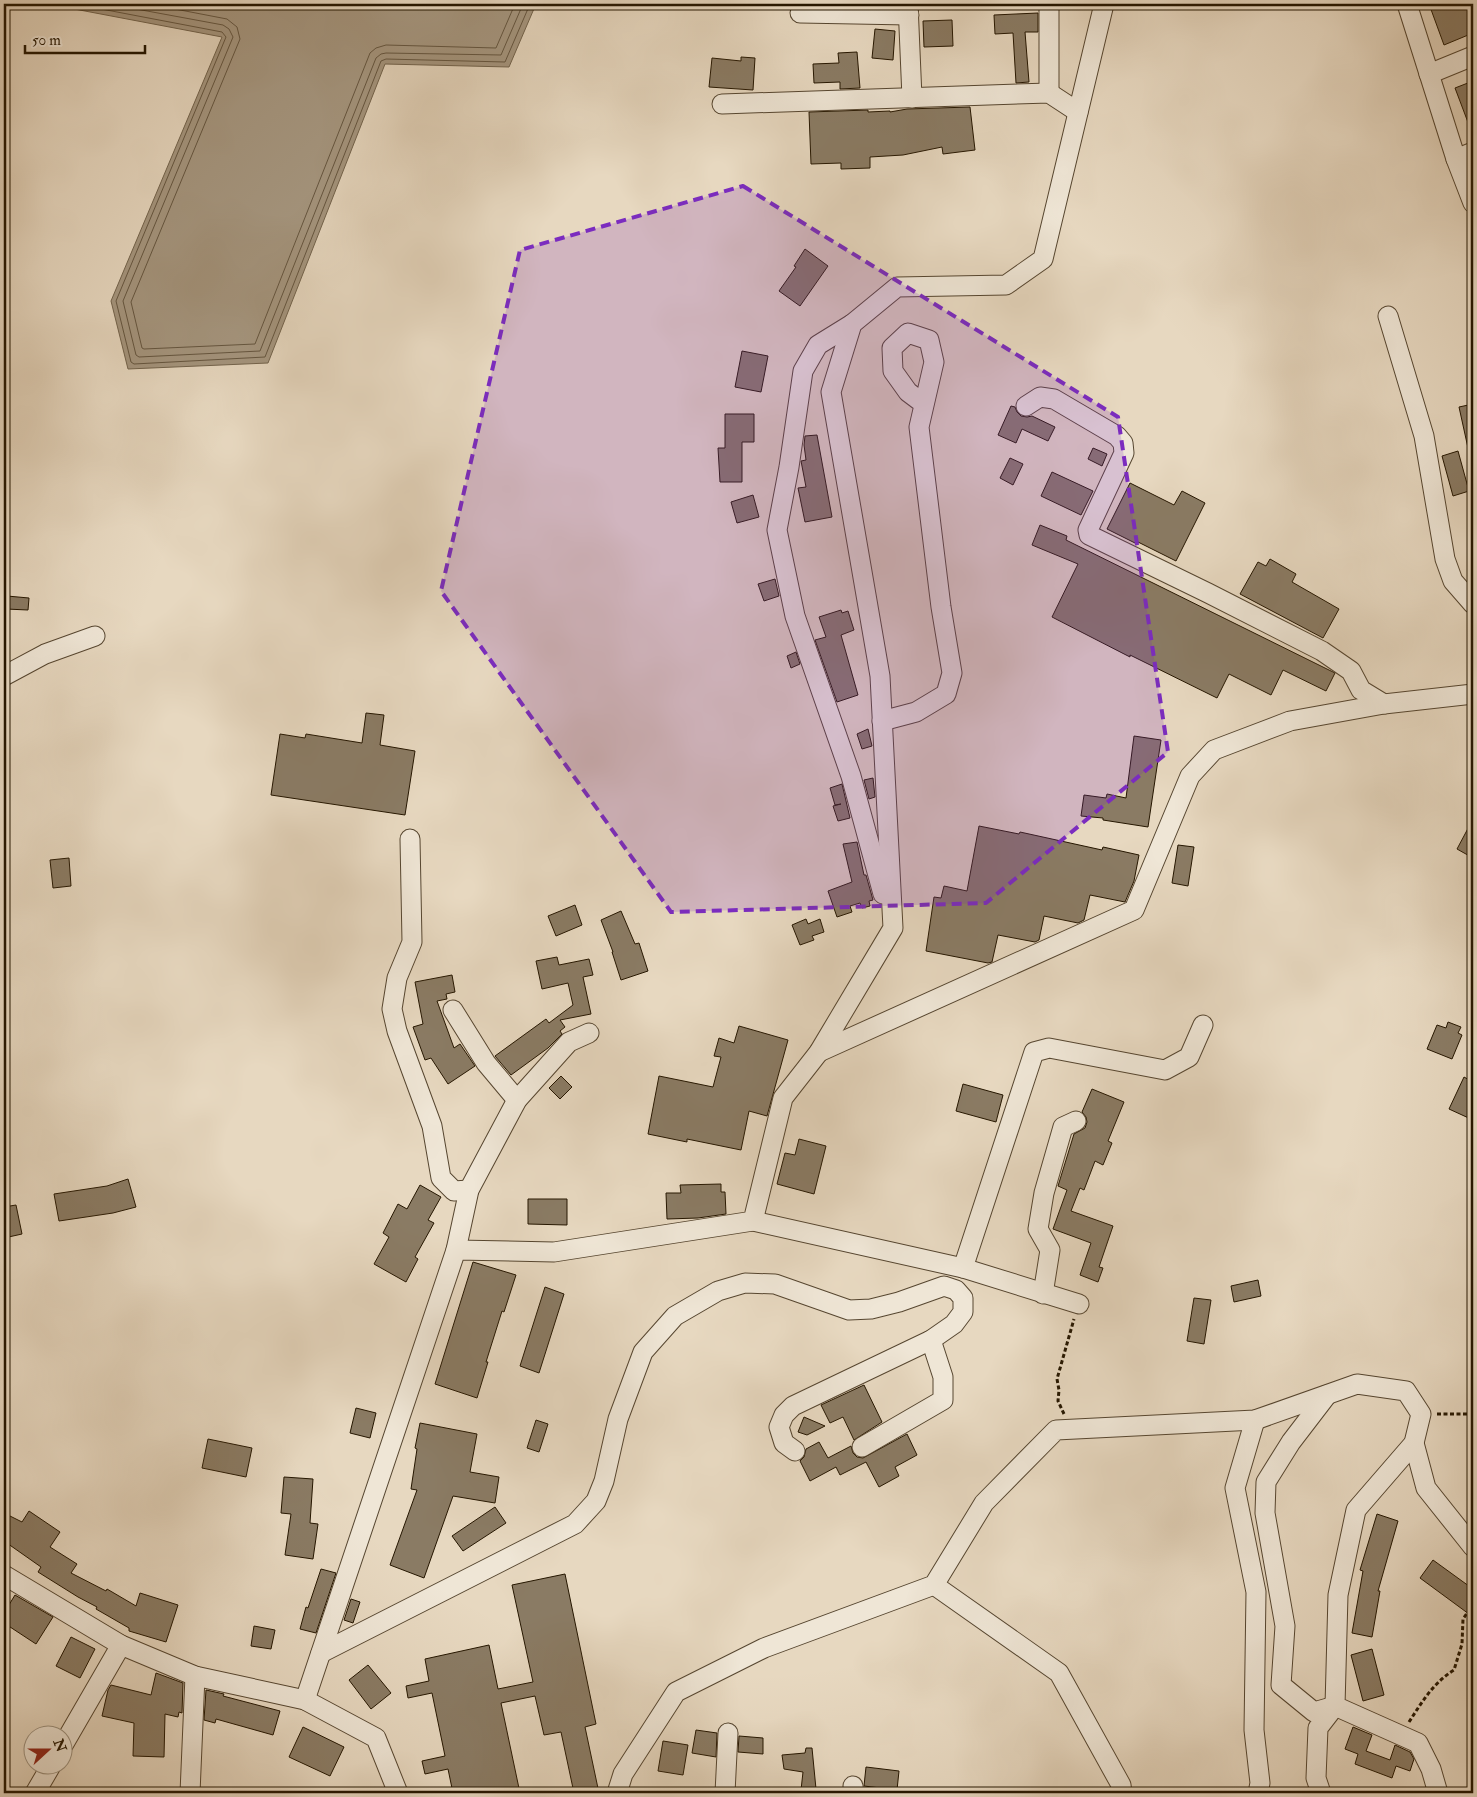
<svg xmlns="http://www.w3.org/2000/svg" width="1477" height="1797" font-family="'IM FELL Double Pica',serif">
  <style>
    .water { fill: #a5967f; stroke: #72634c }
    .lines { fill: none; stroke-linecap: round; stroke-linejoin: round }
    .shore { stroke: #655640; stroke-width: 1 }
    .building { fill: #8a7b64; stroke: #251600 }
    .minor-casing { stroke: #564630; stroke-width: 21 }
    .path { stroke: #251600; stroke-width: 3; stroke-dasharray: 4 2.5; stroke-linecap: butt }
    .minor { stroke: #efe6d6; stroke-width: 19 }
    .marked { fill: #7b2cbf; fill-opacity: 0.2; stroke: #7b2cbf; stroke-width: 4; stroke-dasharray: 10 6; stroke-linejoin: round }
  </style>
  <rect width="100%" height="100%" fill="#e7d8c0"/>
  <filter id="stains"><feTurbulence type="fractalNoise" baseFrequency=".004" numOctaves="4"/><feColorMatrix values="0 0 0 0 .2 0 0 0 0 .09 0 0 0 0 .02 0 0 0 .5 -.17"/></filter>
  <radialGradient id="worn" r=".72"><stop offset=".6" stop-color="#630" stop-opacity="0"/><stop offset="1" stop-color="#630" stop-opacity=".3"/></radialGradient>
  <!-- water -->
  <path class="water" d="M48,4H536L509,67L385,64L268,363L128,369L111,301L222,37Z"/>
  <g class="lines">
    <!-- shore -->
    <g class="shore">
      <path d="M75,4L222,32L226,37L116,301L131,362L134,364L265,357L381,61L386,59L505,62L530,4"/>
      <path d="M109,4L223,25L229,29L233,37L123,301L136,355L139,357L260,351L376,58L381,54L386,53L501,55L523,4"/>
      <path d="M149,4L227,19L237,27L240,39L131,302L142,348L144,349L255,344L370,53L376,48L386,45L496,48L515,4"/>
    </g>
  </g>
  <!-- building -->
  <g class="building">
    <path d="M1429,4H1473V33L1444,45Z"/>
    <path d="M1038,13V32H1025L1029,82L1016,83L1013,33L995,34L994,15Z"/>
    <path d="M952,20L953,46L924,47L923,21Z"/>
    <path d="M875,29L895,31L893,60L872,58Z"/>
    <path d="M857,52L860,88L840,89V82L814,83L813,64L839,63L838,53Z"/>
    <path d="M741,57L755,58L753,90L709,87L712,58L741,61Z"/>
    <path d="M1473,81V133H1472L1455,88Z"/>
    <path d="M970,107L975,150L943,154L942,147L903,155L870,157V168L841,169V163L811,164L809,112L868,110V112L890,111V112L907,109Z"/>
    <path d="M805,249L828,266L800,306L779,291L796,267L794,266Z"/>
    <path d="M742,351L768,356L761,392L735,387Z"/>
    <path d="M1473,404V448H1468L1459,407Z"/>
    <path d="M1011,406L1015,407L1017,412L1021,416L1027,417L1032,416L1055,427L1048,441L1022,429L1016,443L998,435Z"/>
    <path d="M725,414H754V442H742V482H720L718,448H725Z"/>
    <path d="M817,435L832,517L805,522L798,488L806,487L801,461L806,460L804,445L805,436Z"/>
    <path d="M1093,448L1107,454L1102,466L1088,459Z"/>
    <path d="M1458,451L1469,491L1453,496L1442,456Z"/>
    <path d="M1010,458L1023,464L1013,485L1000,478Z"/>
    <path d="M1052,472L1093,491L1081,515L1041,496Z"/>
    <path d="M1130,483L1174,505L1182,491L1205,503L1176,561L1136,541L1135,543L1107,529Z"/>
    <path d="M753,495L759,517L737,523L731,502Z"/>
    <path d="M1040,525L1067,536L1066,540L1333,672L1335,673L1326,691L1283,670L1271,695L1229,674L1217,698L1130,655V657L1052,617L1078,564L1032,545Z"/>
    <path d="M1270,559L1296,574L1292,582L1339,609L1323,638L1240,594L1258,562L1266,566Z"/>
    <path d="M775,579L779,596L764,601L758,584Z"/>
    <path d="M7,596L29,598L28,610L6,609Z"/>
    <path d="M841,610L842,613L848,611L854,630L841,635L858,695L837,702L815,640L826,637L819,617Z"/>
    <path d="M796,652L800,664L791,668L787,656Z"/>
    <path d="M366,713L384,715L380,745L415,751L405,815L271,795L280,734L305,738L306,734L362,743Z"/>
    <path d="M868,729L872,746L862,749L857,734Z"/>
    <path d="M1134,736L1161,740L1148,827L1103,820V818L1081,816L1084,795L1106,798L1107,794L1126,798Z"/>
    <path d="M873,778L875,797L869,799L864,780Z"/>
    <path d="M842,784L850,818L838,821L833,806L841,804L835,805L830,788Z"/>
    <path d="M1473,819V858L1457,849Z"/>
    <path d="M979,826L1019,834L1020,832L1102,850L1103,847L1139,855L1134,881L1125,902L1090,895L1084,920L1078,923L1044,916L1039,940L1035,942L998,935L992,962L988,963L926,951L934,897L941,898L944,886L967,891Z"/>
    <path d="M857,842L864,875H866L873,900L869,901L870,906L862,908L860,903L850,906L852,912L837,917L828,891L852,882L843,844Z"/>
    <path d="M1178,845L1194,847L1188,886L1172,883Z"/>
    <path d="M69,858L71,886L53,888L50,860Z"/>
    <path d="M575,905L582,925L556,936L548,916Z"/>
    <path d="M621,911L635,944L639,943L648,971L621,980L612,952H613L601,920Z"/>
    <path d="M806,919L808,924L820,919L824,932L812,936L814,940L800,945L792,925Z"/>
    <path d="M557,957L559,965L589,959L593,975L583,977L591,1014L560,1020L565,1027L560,1031L562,1034L548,1048L511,1075L495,1056L546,1019L549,1023L573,1005L568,983L542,989L536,961Z"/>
    <path d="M452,975L455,992L446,994L447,999L437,1001L454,1048L460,1044L475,1066L448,1084L431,1058L425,1060L413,1027L423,1024L415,982Z"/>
    <path d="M1448,1022L1461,1027L1458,1033L1462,1035L1452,1059L1427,1049L1437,1025L1446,1028Z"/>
    <path d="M739,1026L788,1040L767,1116L749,1111L741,1150L687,1139V1142L648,1134L659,1076L713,1087L721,1057L714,1056L719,1038L734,1043Z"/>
    <path d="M561,1076L572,1087L560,1099L549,1088Z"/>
    <path d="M1464,1077L1473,1082V1120L1449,1109Z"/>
    <path d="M963,1084L1003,1095L996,1122L956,1111Z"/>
    <path d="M1092,1089L1124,1102L1108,1141L1112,1143L1103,1165L1095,1161L1084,1190L1080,1188L1071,1211L1113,1226L1099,1267L1103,1268L1098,1282L1080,1275L1091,1243L1053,1229L1067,1190L1058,1186L1074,1134L1085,1128L1087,1122L1086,1117L1082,1112Z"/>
    <path d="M799,1139L826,1146L814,1194L777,1184L785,1153L795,1155Z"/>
    <path d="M128,1179L136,1207L113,1213L59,1221L54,1194L107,1186Z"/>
    <path d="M721,1184V1192H725L726,1214L698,1218L667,1219L666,1193H681L680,1185Z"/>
    <path d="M420,1185L441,1197L428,1220L434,1223L415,1257L418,1259L406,1282L374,1264L389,1237L383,1233L398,1204L407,1209Z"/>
    <path d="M528,1199H567V1225L528,1224Z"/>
    <path d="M16,1205L22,1234L4,1238V1207Z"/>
    <path d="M473,1262L516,1275L504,1312L502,1311L486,1362H488L477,1398L435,1384Z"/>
    <path d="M1258,1280L1261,1296L1234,1302L1231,1286Z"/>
    <path d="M545,1287L564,1294L539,1373L520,1366Z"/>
    <path d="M1194,1298L1211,1300L1204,1344L1187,1341Z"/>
    <path d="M864,1385L882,1422L854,1440L843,1417L830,1423L821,1405Z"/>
    <path d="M356,1408L376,1413L370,1438L350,1433Z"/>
    <path d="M804,1417L825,1426L807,1435L798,1432Z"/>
    <path d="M536,1420L548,1424L539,1452L527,1448Z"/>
    <path d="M420,1423L477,1434L470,1472L499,1477L495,1503L453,1496L424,1578L390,1565L417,1490L411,1489L417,1449L415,1448Z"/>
    <path d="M907,1434L917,1455L895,1467L899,1476L879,1487L866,1462L840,1475L836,1467L810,1481L800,1461L804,1457L806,1449L819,1442L828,1458L851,1446L853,1453L857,1457L863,1458Z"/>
    <path d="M208,1439L252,1448L246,1477L202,1468Z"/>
    <path d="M284,1477L313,1479L310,1523L318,1524L313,1559L285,1555L291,1514L281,1513Z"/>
    <path d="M495,1507L506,1523L463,1551L452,1536Z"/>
    <path d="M29,1511L60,1532L50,1547L77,1564L71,1573L106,1591L107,1589L136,1606L140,1593L178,1605L166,1642L129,1631V1628L96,1609L97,1607L78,1597L38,1572L41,1567L4,1541V1513L22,1522Z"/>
    <path d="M1377,1514L1398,1521L1378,1591H1380L1372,1637L1352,1633L1363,1571L1360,1570Z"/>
    <path d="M1433,1560L1473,1589V1617L1420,1578Z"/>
    <path d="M321,1569L336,1573L316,1633L300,1629L306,1607L308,1608Z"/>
    <path d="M565,1574L596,1724L585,1727L599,1793H574L561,1732L544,1735L535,1696L501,1703L520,1793H453L448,1769L425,1774L422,1761L445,1756L432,1693L408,1698L406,1686L429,1681L425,1659L489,1645L498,1689L533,1682L512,1585Z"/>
    <path d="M15,1595L53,1617L36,1644L4,1623V1613Z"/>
    <path d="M351,1599L360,1602L353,1623L344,1620Z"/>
    <path d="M254,1626L275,1630L271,1649L251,1646Z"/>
    <path d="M71,1637L95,1649L80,1678L56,1666Z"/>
    <path d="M1372,1649L1384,1695L1363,1701L1351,1655Z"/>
    <path d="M368,1665L391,1693L371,1709L349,1680Z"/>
    <path d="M156,1673L183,1683L182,1713L179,1712L178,1717L165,1714L164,1757L133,1756L134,1723L102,1716L108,1690L111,1685L151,1695Z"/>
    <path d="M206,1690L224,1694L223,1696L280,1711L273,1735L216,1719L215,1723L204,1720Z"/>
    <path d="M303,1727L344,1747L330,1776L289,1757Z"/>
    <path d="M1353,1727L1372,1735L1366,1751L1390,1760L1395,1745L1410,1752L1414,1759L1410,1771L1396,1766L1392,1778L1355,1764L1358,1754L1345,1749Z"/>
    <path d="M696,1730L717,1733L716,1757L692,1753Z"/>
    <path d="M739,1736L763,1738V1754L738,1752Z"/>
    <path d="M663,1741L688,1745L683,1775L658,1771Z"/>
    <path d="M806,1748H812L816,1789L801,1790L803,1772L784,1769L782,1755L805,1753Z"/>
    <path d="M866,1767L899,1771L897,1790L864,1786Z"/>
  </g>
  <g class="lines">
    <!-- minor casing -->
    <g class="minor-casing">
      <g id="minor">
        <path d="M908,4L912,98"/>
        <path d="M1049,4V93"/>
        <path d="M1407,4L1456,159L1473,203"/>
        <path d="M800,13L909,15"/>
        <path d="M1429,74L1473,56"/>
        <path d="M722,104L1049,93L1078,112"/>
        <path d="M1456,159L1473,152"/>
        <path d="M1388,316L1424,436L1445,559L1453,581L1473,604"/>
        <path d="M852,324L818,345L803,371L789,467L777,530L795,616L851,776L883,894"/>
        <path d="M1026,406L1040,397L1054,399L1117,436L1123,443L1124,453L1088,530L1089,535L1208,593L1322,651L1351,671L1361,690L1384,704"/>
        <path d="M4,676L45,654L95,636"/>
        <path d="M882,721L916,712L946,694L952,673L941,607L919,427L934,362L929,340L908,333L892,348L893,371L908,392L924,404"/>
        <path d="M410,839L412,942L397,978L392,1009L397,1031L432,1126L441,1178L454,1191L469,1190"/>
        <path d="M453,1010L486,1063L517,1100"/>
        <path d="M819,1052L1134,910L1190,776L1214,750L1290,721L1384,704L1473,694"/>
        <path d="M753,1221L963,1268L1079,1304"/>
        <path d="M456,1250L469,1190L517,1100L569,1042L589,1033"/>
        <path d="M963,1268L1034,1052L1049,1048L1165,1070L1189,1057L1203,1025"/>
        <path d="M1043,1294L1050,1250L1038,1229L1044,1193L1063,1127L1076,1121"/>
        <path d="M1255,1420L1235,1488L1256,1592L1254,1730L1260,1783L1258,1793"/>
        <path d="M1414,1443L1426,1488L1473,1547"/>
        <path d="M862,1447L943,1400V1377L931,1340"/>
        <path d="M4,1575L121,1645L195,1676L305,1700L376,1738L398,1793"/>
        <path d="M934,1585L1059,1673L1121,1785L1122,1793"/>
        <path d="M321,1653L575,1524L596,1501L604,1481L618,1419L643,1352L675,1316L718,1291L745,1283L775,1284L849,1310L871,1309L899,1302L944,1286L956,1290L963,1298V1312L954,1324L931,1340L793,1406L784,1415L779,1427L784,1443L795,1451"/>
        <path d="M305,1700L456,1250L554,1252L753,1221L783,1098L819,1052L893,928L880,676L831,392L852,324L897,287L1006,285L1043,259L1104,4"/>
        <path d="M62,1747L121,1645"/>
        <path d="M853,1786L854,1793"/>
        <path d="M35,1793L52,1764"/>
        <path d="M190,1793L195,1676"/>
        <path d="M617,1793L623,1774L676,1692L764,1648L934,1585L984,1503L1056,1430L1255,1420L1357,1384L1406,1391L1421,1414L1414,1443L1356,1510L1338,1595L1335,1706L1418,1743L1431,1769L1438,1793"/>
        <path d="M725,1793L728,1733"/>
        <path d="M1321,1793L1316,1778L1318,1728L1335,1706L1314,1712L1281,1685L1285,1626L1265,1513L1266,1482L1291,1442L1327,1395"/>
      </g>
    </g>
    <!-- path -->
    <g class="path">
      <path d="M1064,1414L1058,1401L1059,1390L1057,1379L1074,1319"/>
      <path d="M1437,1414H1473"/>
      <path d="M1409,1722C1422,1702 1433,1683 1454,1670L1462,1644L1463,1619L1473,1605"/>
    </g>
    <!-- minor -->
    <use href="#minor" class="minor"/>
  </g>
  <!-- marked area -->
  <path class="marked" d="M743,186L1118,417L1168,752L986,903L671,912L441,591L520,250Z"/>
  <!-- margin -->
  <rect width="1477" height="1797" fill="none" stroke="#e7d8c0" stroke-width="20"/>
  <rect x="5" y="5" width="1467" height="1787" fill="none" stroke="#251600" stroke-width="2.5"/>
  <rect x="10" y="10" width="1457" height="1777" fill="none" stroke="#251600"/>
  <!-- north arrow -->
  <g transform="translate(48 1750) rotate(69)"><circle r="24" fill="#efe6d6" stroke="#9e9380"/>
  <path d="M0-4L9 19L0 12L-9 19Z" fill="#8f2418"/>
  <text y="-8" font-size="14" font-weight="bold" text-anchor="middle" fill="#251600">N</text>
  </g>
  <!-- scale -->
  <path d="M25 45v8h120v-8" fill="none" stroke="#251600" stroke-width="2.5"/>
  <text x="32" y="45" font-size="15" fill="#251600" stroke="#efe6d6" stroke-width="4" paint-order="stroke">50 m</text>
  <rect width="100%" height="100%" filter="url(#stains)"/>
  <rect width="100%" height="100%" fill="url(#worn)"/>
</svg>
